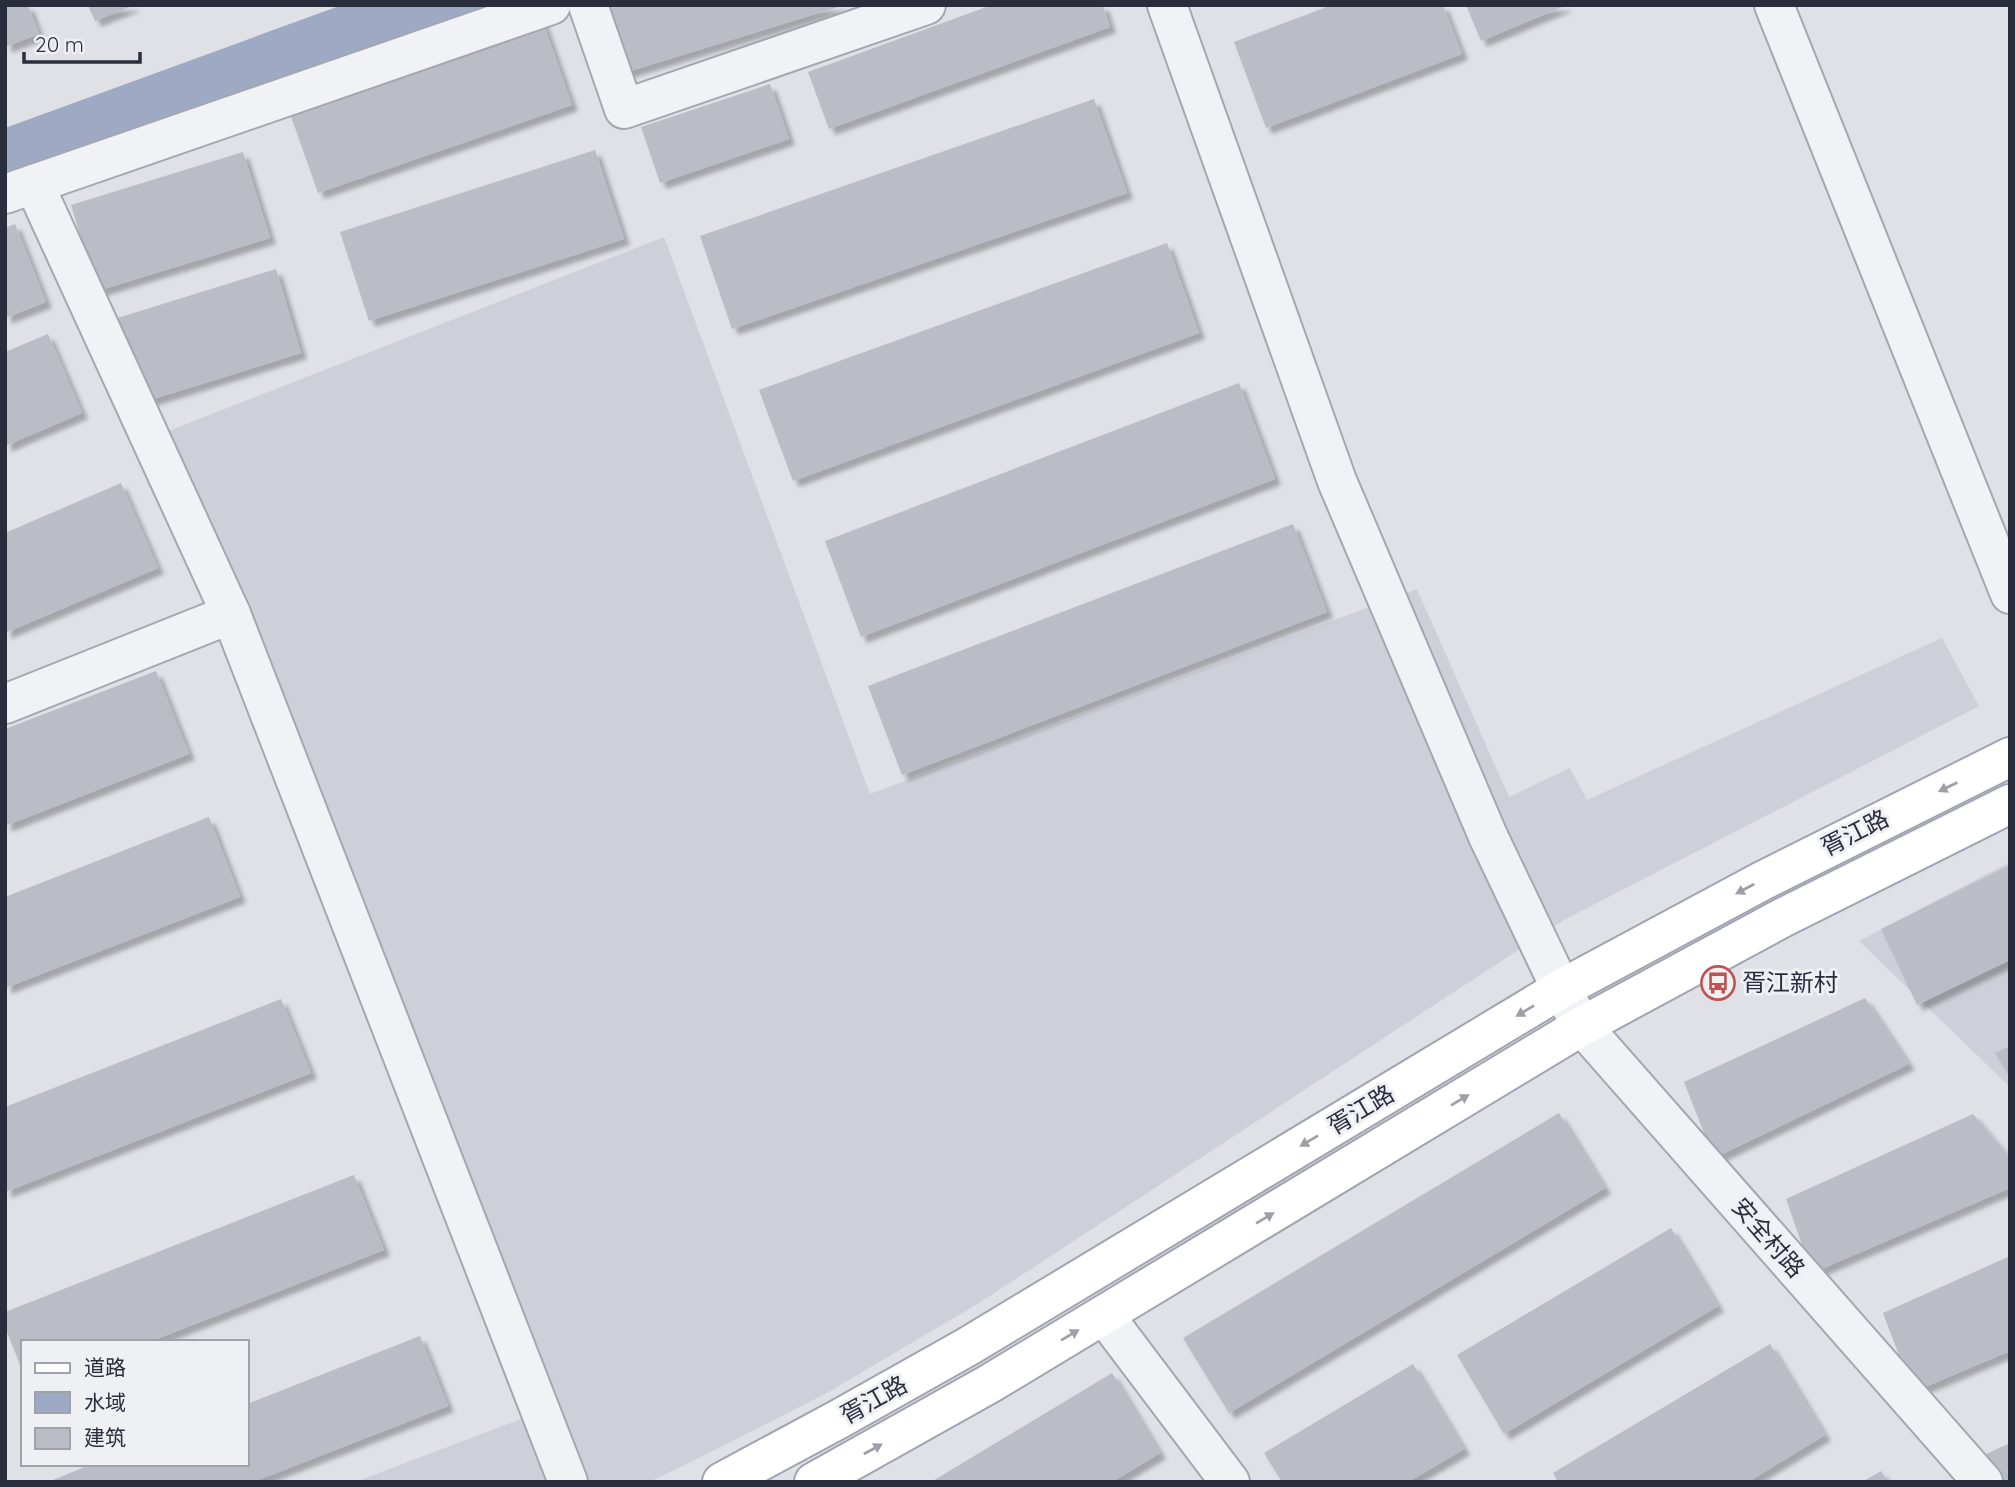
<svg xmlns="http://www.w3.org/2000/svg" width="2015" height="1487" font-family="Quicksand,'Noto Sans SC',sans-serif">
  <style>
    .built { fill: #cdd0d8 }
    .water { fill: #9eaac3 }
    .building { fill: #babcc6; filter: url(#shadow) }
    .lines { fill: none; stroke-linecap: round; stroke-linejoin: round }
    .minor-casing { stroke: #a5a7b0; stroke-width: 42 }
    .major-casing { stroke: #a0a4b1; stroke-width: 42 }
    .minor { stroke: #f1f2f5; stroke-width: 38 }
    .major { stroke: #fff; stroke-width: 38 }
    .oneway { fill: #9fa0a7 }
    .labels { text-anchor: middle; stroke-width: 6; stroke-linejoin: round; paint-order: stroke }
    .street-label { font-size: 24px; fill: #2a2d3c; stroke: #eef0f4 }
    .poi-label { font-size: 24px; fill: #2a2d3c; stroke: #eef0f4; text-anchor: start }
  </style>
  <defs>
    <filter id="shadow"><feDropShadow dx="6" dy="6" stdDeviation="2" flood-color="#0004"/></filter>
  </defs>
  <rect width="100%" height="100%" fill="#dfe1e7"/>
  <!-- built -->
  <g class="built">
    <path d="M664,237L870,794L1417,589L1509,797L1570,768L1587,800L1942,638L1979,706L1564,920L976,1305L825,1394L685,1465L649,1482H355L529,1416L143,441Z"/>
    <path d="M2010,862V1087L1859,941Z"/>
  </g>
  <!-- water -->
  <path class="water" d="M342,5H510L5,180V128Z"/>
  <!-- building -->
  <g class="building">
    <path d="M5,5H28L39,34L5,47Z"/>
    <path d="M88,5H135L95,21Z"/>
    <path d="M603,5H841V6L624,73Z"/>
    <path d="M992,5H1103L1110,27L829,129L808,72Z"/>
    <path d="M1332,5H1443L1462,54L1266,128L1234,42Z"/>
    <path d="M1466,5H1567L1481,41Z"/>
    <path d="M541,17L572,105L318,193L287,105Z"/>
    <path d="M770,84L789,139L660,183L641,127Z"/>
    <path d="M1094,99L1127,193L732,329L700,236Z"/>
    <path d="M595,150L624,239L369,321L340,232Z"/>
    <path d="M243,152L270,238L97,291L71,205Z"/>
    <path d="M15,224L46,302L5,318V228Z"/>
    <path d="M1167,243L1199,333L793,481L759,390Z"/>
    <path d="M276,269L301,353L137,404L111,320Z"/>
    <path d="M48,334L82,413L5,446V352Z"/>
    <path d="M1239,383L1275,479L861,637L825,541Z"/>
    <path d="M121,483L158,568L5,633V533Z"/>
    <path d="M1293,524L1327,612L902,775L868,686Z"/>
    <path d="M156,671L189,754L5,826V729Z"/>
    <path d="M209,817L240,897L5,988V897Z"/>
    <path d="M2010,865V960L1917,1005L1881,929Z"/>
    <path d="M1865,998L1909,1064L1714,1158L1684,1082Z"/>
    <path d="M281,999L311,1073L5,1192V1107Z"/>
    <path d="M2010,1046V1076L1995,1053Z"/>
    <path d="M1559,1113L1605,1188L1229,1413L1183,1338Z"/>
    <path d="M1973,1114L2010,1158V1188L1812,1273L1786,1199Z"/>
    <path d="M354,1175L384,1250L149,1342H23V1372L5,1327V1312Z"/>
    <path d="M1671,1228L1718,1306L1504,1434L1457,1355Z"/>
    <path d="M2010,1256V1351L1913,1392L1883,1313Z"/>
    <path d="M420,1336L448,1406L253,1482H48L92,1464H247V1404Z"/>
    <path d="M1770,1344L1825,1435L1748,1482H1558L1553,1473Z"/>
    <path d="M1413,1364L1464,1449L1408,1482H1282L1264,1453Z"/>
    <path d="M1112,1373L1160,1453L1112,1482H931Z"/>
    <path d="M2010,1443V1482H1988L1971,1461Z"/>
    <path d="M1881,1471L1888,1482H1862Z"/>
  </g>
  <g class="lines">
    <!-- minor casing -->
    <g class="minor-casing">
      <g id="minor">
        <path d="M588,5L624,109L926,5"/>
        <path d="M1167,5L1337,481L1488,836L1561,989L1582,1026L1983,1482"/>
        <path d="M1774,5L2010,594"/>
        <path d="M34,184L231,614L568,1482"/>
        <path d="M5,194L551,5"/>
        <path d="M5,704L231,614"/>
        <path d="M1104,1315L1230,1482"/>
      </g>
    </g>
    <!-- major casing -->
    <g class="major-casing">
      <g id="major">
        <path d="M722,1482L839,1419L967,1347L1561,989L1762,881L2010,757"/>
        <path d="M814,1482L989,1384L1582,1026L1782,918L2010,804"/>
      </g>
    </g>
    <!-- minor -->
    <use href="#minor" class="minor"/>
    <!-- major -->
    <use href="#major" class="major"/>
  </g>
  <!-- one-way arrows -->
  <defs><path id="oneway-solid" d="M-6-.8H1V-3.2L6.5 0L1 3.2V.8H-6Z" transform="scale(1.75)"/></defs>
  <g class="oneway">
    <use href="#oneway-solid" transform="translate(1948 787) rotate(154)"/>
    <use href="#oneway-solid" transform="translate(1745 889) rotate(152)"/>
    <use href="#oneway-solid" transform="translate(1525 1011) rotate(149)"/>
    <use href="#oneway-solid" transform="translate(1460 1100) rotate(-31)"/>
    <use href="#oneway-solid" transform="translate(1309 1141) rotate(149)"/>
    <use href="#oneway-solid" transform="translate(1265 1218) rotate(-31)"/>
    <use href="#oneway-solid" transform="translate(1070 1335) rotate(-31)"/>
    <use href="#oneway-solid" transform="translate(873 1449) rotate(-29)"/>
  </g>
  <!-- icons -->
  <defs>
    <g id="bus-ring" transform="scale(1.75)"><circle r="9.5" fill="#eef0f4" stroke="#bf5351" stroke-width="1.5"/><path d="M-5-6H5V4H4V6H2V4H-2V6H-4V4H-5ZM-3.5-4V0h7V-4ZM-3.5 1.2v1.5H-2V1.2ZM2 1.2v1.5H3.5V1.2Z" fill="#bf5351"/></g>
  </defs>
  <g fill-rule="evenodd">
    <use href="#bus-ring" x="1718" y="983"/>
  </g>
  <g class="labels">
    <!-- street labels -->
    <g class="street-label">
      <text transform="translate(1855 833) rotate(-27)" y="8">胥江路</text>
      <text transform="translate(1361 1110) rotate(-31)" y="8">胥江路</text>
      <text transform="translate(1768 1238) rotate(49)" y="8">安全村路</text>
      <text transform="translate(874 1400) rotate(-29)" y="8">胥江路</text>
    </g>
    <!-- poi labels -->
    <g class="poi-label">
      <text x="1742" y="991">胥江新村</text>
    </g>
  </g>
  <!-- border -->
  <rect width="2015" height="1487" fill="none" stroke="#2a2d3c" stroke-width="14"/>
  <!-- legend -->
  <rect x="21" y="1340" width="228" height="126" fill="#eef0f4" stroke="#a0a2aa" stroke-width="2"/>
  <rect x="35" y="1363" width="35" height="10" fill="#ffffff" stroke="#a0a2aa" stroke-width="2"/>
  <text x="84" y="1375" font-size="21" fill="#2a2d3c">道路</text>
  <rect x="35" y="1392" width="35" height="21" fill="#9eaac3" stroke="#a0a2aa" stroke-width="2"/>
  <text x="84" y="1410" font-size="21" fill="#2a2d3c">水域</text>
  <rect x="35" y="1428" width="35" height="21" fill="#babcc6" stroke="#a0a2aa" stroke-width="2"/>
  <text x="84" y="1445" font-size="21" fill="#2a2d3c">建筑</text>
  <!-- scale -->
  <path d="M24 52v10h116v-10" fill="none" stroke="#2a2d3c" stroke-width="3.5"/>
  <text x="35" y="52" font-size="21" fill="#2a2d3c" stroke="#eef0f4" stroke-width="5" paint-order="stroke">20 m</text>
</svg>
